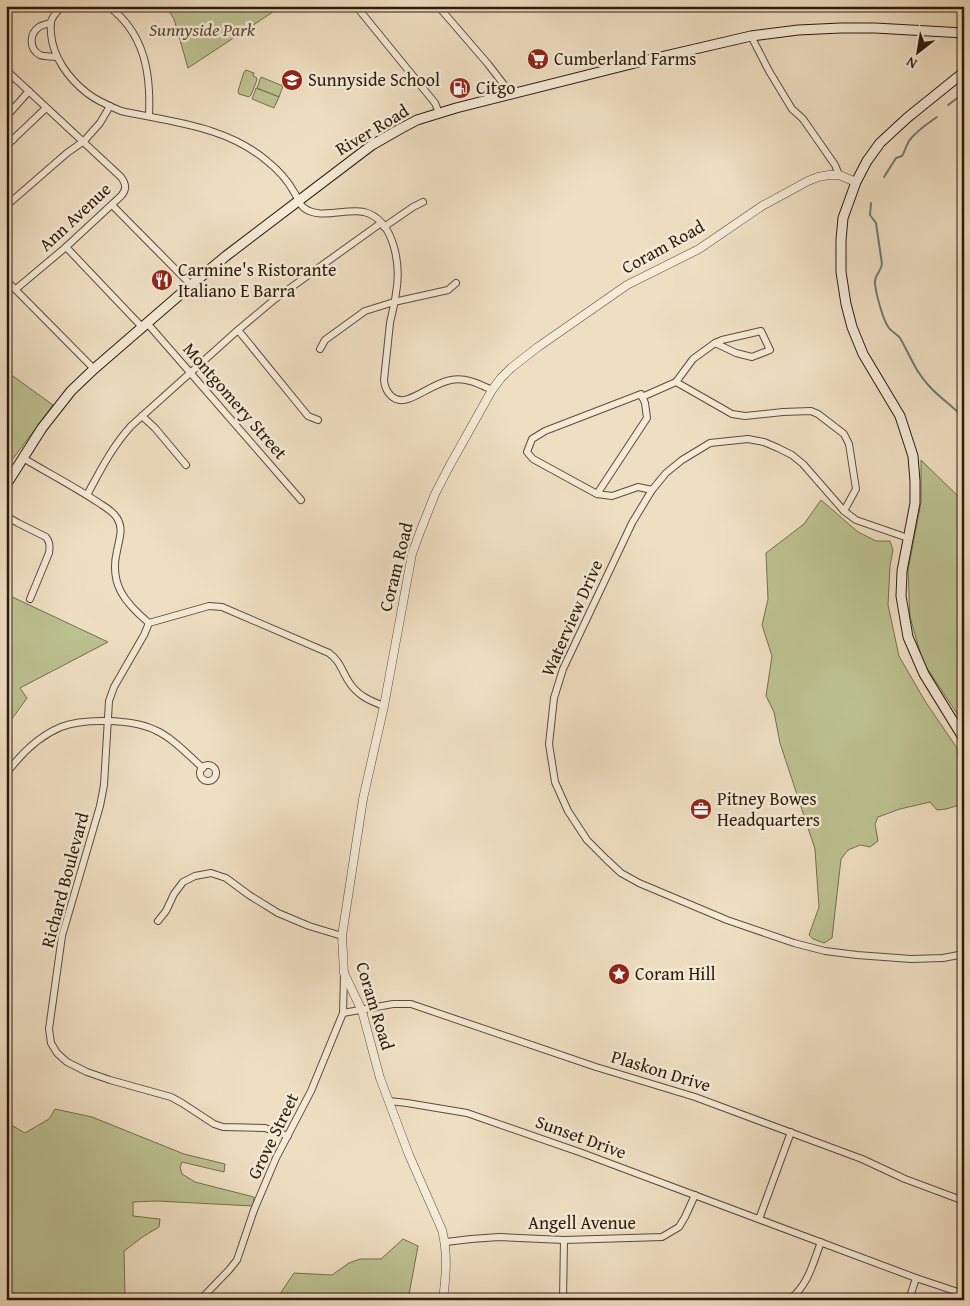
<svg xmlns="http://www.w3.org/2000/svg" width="970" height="1306" font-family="'Gentium Book Plus',serif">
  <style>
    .green { fill: #bcc191; stroke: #746e4e }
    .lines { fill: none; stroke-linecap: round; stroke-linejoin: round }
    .stream { stroke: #6e7b73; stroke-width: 2 }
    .minor-casing { stroke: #5c4b3a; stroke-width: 8 }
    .tertiary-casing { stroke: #5c4b3a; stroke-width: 9 }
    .secondary-casing { stroke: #2b1a0c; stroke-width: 11 }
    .minor { stroke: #f5ead7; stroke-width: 6 }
    .tertiary { stroke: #f5ead7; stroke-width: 8 }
    .secondary { stroke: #f5ead7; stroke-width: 9 }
    .labels { text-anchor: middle; stroke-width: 5; stroke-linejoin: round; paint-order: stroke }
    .park-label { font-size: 18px; font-style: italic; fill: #564c34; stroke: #f5ead7 }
    .poi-label { font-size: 18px; fill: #2b1a0c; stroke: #f5ead7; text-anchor: start }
    .street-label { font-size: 18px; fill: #2b1a0c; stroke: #f5ead7 }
  </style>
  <rect width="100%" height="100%" fill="#efdfc2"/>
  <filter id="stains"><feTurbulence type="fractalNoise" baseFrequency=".004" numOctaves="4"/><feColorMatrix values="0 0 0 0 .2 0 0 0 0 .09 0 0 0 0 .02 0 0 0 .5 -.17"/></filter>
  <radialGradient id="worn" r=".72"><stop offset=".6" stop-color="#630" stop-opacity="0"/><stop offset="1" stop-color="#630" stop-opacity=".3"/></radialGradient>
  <!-- green -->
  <g class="green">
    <path d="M166,6H282L188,68L174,19Z"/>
    <path d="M246,70L254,73L253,76L257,78V80L251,95L249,97L239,94L238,91L244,72Z"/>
    <path d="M261,77L283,86L279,97L257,88Z"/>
    <path d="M256,88L279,97L274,108L252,99Z"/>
    <path d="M6,371L53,405L12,460L6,471Z"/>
    <path d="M921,460L963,501L960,528L964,539V724L923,662L910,617L908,570L921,502Z"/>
    <path d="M821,500L858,532L876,541H890L893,550L890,566L888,605L899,656L925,701L957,748L963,804L946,809L937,810L930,802L900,809L878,817L875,824L878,841L870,847L860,845L848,850L841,859L832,938L824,943L813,939L809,935L819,907L815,849L780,743L774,712L766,696L772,656L762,625L768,599L766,553L804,524Z"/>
    <path d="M6,594L108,642L20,688L27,698L6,727Z"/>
    <path d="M55,1109L92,1117L184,1154L225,1164L224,1172L182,1162L180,1167L182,1174L195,1182L254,1197L253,1206L157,1201L133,1202V1216L160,1219L159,1227L144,1236L124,1251L125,1297L91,1300H6V1122L25,1133L49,1119Z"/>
    <path d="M403,1239L418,1246L408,1300H276L294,1273L332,1275L349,1263L360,1259H381Z"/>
  </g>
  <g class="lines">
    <!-- stream -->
    <g class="stream">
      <path d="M948,105L964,93"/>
      <path d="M884,177L896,158L902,156C905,151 906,146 909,141C916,131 927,124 937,117"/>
      <path d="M871,203L870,215L876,223L882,264C881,272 874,275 875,284C876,293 883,321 889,328C892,332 897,334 900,338C910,355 916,373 930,387C940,398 953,406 964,418"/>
      <path d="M964,506L961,546L962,557L964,560"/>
    </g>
    <!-- minor casing -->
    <g class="minor-casing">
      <g id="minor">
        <path d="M62,6C58,11 52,16 51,22C50,26 51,30 51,34C53,57 68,78 87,93C97,101 109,106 121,111C171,122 226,126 267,161C277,169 288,181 294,192C298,198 299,204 304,208C320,220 346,208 364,212C395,220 401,266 396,293C395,303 392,313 390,323C388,342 386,361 384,380C385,392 394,404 408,399C423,394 435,383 451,380C466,377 479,384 492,390"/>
        <path d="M108,6C145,33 151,74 149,116"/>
        <path d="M356,6L435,103L439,113"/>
        <path d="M438,6L488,64L505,86L509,95"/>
        <path d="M51,23C47,24 42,25 39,27C29,34 29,49 40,55C45,57 51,56 56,57"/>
        <path d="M751,36L769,71L792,109L803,119L835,165L839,175"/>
        <path d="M6,70L121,177C126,184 127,189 121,196L66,247L16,289"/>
        <path d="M6,86L9,82"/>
        <path d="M6,117L29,91"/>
        <path d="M6,133L13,140"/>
        <path d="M6,146L46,108"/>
        <path d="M112,205L191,285"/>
        <path d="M6,206L67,153L84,141L100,123L110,106"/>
        <path d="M384,227L413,207L423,202"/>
        <path d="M66,247L142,327"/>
        <path d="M6,280L94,369"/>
        <path d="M147,323L301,500"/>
        <path d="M238,330L308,416L318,420"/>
        <path d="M761,331L770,350L752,357L736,353L715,343L722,340Z"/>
        <path d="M320,349L325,340L365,311L394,302L448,290L456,283"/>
        <path d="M676,382L732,414L745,416L783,412L811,411L818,414L844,434L849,444L856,489L844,511"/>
        <path d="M642,397L676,382L693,359L715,343"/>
        <path d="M142,416L155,428L186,465"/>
        <path d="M23,458C48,473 75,487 99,503C105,507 113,511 117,518C124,529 119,539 117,551C109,584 125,603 149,623L209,606L222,607L329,653C341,662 341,670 349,682C357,695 370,701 384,706"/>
        <path d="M597,494L647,418L645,403L641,394L545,431L532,439L527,452L533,459L597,494L612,496L638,487L652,490"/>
        <path d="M87,495C100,471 112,447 131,426L238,330L275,299L381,223"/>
        <path d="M6,516L18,523L46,537C50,542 50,546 49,553L30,599"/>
        <path d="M908,538L856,520L844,511L803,464L792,455L778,448L764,442L748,439L710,443L682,460L666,473L652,490L632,523L563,669L554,698L549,744L555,782L568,811L587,840L606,859L621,873L639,883L727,920L794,943L825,951L857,955L911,959L943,958L964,954"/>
        <path d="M149,623L144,635L114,687L109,701L104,785L100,806L62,936L49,1029L51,1043L57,1053L67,1062L87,1072L110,1080L171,1097L182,1103L214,1124L223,1127L265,1128L288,1136"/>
        <circle cx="208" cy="773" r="8"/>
        <path d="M6,774C20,755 39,736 61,727C84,718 132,719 155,730C173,738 188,755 203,768"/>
        <path d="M158,921L166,911L174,894L183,882L195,876L211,873L226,878L249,895L278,913L309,926L342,936"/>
        <path d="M343,1013L393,1004H411L596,1067L695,1097L862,1159L905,1179L964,1201"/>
        <path d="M389,1101L407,1103L467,1113L582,1153L916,1278L964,1294"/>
        <path d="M759,1219L791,1132"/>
        <path d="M446,1242L471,1239L499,1237L564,1240L662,1237L679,1227L685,1217L695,1195"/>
        <path d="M200,1300L229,1270L237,1260L254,1210L276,1158L311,1091L343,1013L344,975"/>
        <path d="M563,1300L564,1240"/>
        <path d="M789,1300C808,1286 813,1263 821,1242"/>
        <path d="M909,1300L916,1278"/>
      </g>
    </g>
    <!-- tertiary casing -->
    <g class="tertiary-casing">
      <path id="tertiary" d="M443,1300C446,1276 448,1253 442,1230L409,1155L380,1078L362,1011L344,973L342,936L363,799L384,706L412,554L420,532L435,494L450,465L492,390L501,378L511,368L538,347L627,285L699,249L762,206L808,181L818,177L829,175H839L856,182"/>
    </g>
    <!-- secondary casing -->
    <g class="secondary-casing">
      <g id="secondary">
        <path d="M964,72L907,118L880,143L867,161L856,182L843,218L841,240V272L846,304L852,327L863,354L900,416L913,456L915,481V503L902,571L901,596L908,637L924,674L964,739"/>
        <path d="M6,485L42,428L71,391L94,369L191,285L226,256L372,145L400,129L417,120L456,108L639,62L751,36L798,30L841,28H875L964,33"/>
      </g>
    </g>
    <!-- minor -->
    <use href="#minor" class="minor"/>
    <!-- tertiary -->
    <use href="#tertiary" class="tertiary"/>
    <!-- secondary -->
    <use href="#secondary" class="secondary"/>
  </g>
  <!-- icons -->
  <defs>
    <g id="supermarket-disc" transform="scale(1.125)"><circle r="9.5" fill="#8f2418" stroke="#f5ead7"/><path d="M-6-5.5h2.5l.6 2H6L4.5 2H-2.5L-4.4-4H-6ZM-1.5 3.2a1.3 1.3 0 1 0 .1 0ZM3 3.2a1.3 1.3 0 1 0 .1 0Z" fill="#fff"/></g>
    <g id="school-disc" transform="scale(1.125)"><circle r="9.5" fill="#8f2418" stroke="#f5ead7"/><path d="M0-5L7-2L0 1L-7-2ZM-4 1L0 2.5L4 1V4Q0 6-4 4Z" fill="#fff"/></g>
    <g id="fuel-disc" transform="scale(1.125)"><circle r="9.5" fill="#8f2418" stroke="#f5ead7"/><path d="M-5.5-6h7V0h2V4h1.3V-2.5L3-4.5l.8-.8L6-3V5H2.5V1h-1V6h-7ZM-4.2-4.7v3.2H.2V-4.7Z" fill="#fff"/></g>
    <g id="restaurant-disc" transform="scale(1.125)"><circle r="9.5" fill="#8f2418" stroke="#f5ead7"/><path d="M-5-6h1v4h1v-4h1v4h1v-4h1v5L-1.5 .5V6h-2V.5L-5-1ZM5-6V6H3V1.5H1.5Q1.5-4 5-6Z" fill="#fff"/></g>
    <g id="office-disc" transform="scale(1.125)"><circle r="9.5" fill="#8f2418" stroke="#f5ead7"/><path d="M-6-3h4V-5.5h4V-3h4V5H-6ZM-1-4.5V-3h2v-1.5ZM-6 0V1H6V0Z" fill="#fff"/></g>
    <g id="sight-disc" transform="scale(1.125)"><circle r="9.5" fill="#8f2418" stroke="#f5ead7"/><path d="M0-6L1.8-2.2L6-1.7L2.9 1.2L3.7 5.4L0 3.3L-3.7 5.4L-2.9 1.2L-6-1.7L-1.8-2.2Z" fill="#fff"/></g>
  </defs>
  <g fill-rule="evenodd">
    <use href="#supermarket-disc" x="538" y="59"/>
    <use href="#school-disc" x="292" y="80"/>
    <use href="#fuel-disc" x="460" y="88"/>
    <use href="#restaurant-disc" x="162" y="280"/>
    <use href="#office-disc" x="701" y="809"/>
    <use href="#sight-disc" x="619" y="974"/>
  </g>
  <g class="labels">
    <!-- park labels -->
    <g class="park-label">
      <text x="202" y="36">Sunnyside Park</text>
    </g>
    <!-- poi labels -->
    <g class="poi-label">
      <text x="554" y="65">Cumberland Farms</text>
      <text x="308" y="86">Sunnyside School</text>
      <text x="476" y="94">Citgo</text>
      <text x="178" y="276">Carmine's Ristorante<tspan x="178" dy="21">Italiano E Barra</tspan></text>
      <text x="717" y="805">Pitney Bowes<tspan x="717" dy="21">Headquarters</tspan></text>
      <text x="635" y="980">Coram Hill</text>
    </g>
    <!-- street labels -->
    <g class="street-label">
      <text transform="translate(372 130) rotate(-31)" y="6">River Road</text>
      <text transform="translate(75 217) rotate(-43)" y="6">Ann Avenue</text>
      <text transform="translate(663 247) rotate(-29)" y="6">Coram Road</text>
      <text transform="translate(235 401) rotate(49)" y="6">Montgomery Street</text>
      <text transform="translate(396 567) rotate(-76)" y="6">Coram Road</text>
      <text transform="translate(572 618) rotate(-66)" y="6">Waterview Drive</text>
      <text transform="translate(65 880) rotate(-75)" y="6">Richard Boulevard</text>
      <text transform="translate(375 1006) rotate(73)" y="6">Coram Road</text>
      <text transform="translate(661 1071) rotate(17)" y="6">Plaskon Drive</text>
      <text transform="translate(273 1136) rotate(-64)" y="6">Grove Street</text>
      <text transform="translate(581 1137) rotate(20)" y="6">Sunset Drive</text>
      <text x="582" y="1229">Angell Avenue</text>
    </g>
  </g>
  <!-- margin -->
  <rect width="970" height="1306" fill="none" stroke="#efdfc2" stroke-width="25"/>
  <rect x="8" y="8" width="955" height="1291" fill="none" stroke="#2b1a0c" stroke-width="2.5"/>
  <rect x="12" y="12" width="945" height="1281" fill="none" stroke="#2b1a0c"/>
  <!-- north arrow -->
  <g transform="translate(918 52) rotate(211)" stroke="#f5ead7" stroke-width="4" paint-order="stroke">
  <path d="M0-4L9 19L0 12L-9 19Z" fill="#2b1a0c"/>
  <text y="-8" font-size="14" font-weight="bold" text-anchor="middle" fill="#2b1a0c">N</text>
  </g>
  <rect width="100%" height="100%" filter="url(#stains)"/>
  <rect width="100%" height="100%" fill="url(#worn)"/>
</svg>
